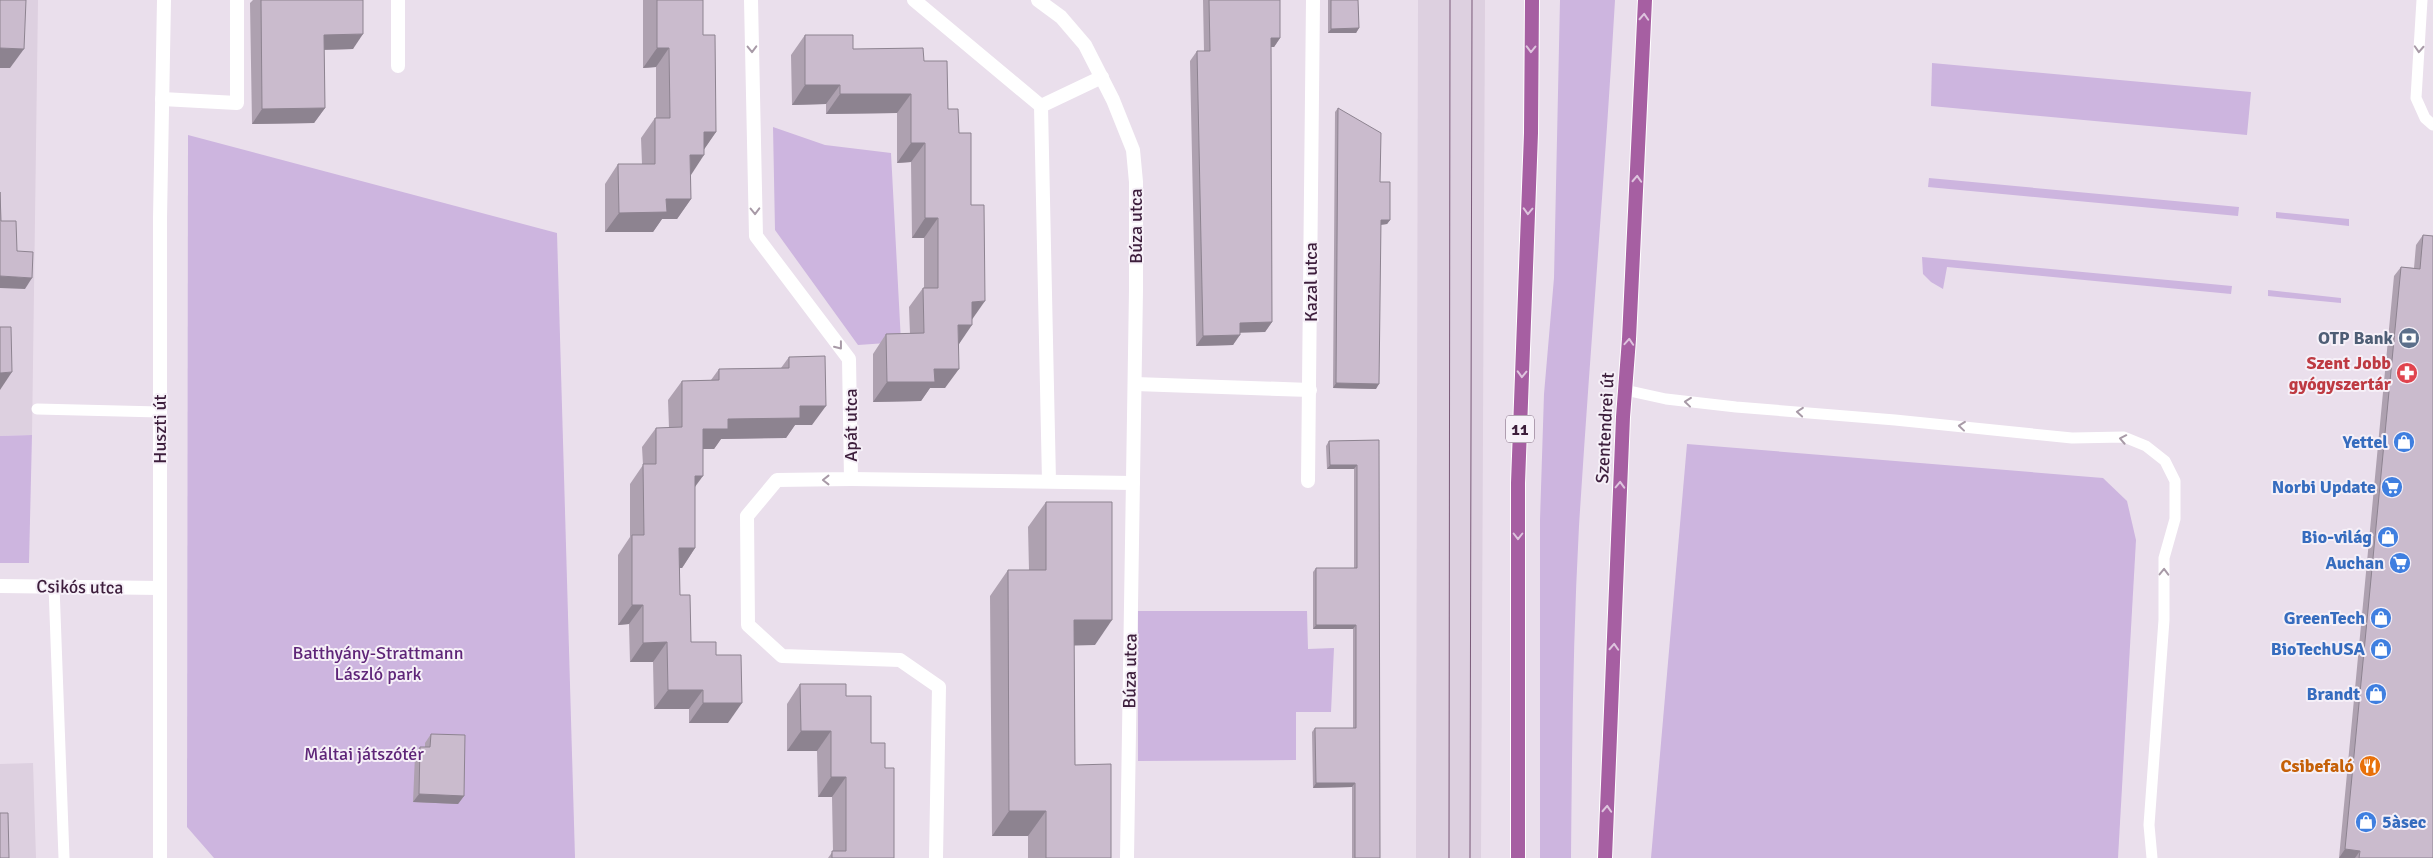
<svg xmlns="http://www.w3.org/2000/svg" width="2433" height="858" font-family="Signika,sans-serif">
  <style>
    .built { fill: #ddd0e0 }
    .green { fill: #cdb5df }
    .lines { fill: none; stroke-linecap: round; stroke-linejoin: round }
    .primary-casing { stroke: #fff; stroke-width: 16 }
    .service { stroke: #fff; stroke-width: 11 }
    .pedestrian { stroke: #fff; stroke-width: 14 }
    .minor { stroke: #fff; stroke-width: 14 }
    .primary { stroke: #a65fa2; stroke-width: 14 }
    .tram { stroke: #795978; stroke-width: 1 }
    .wall { fill: #aea1b0 }
    .shaded-wall { fill: #8d8390 }
    .building { fill: #cabbcd; stroke: #8d8390 }
    .oneway { stroke: #dec4de }
    .oneway2 { stroke: #a89aa7 }
    .labels { text-anchor: middle; stroke-width: 4; stroke-linejoin: round; paint-order: stroke }
    .shield { fill: #f6f0f8; stroke: #745d74; stroke-width: 1 }
    .shield-label { font-size: 16px; font-weight: bold; fill: #3d1e3c }
    .street-label { font-size: 18px; fill: #3d1e3c; stroke: #f6f0f8 }
    .service-label { font-size: 18px; font-weight: bold; fill: #4e5e75; stroke: #f6f0f8; text-anchor: end }
    .health-label { font-size: 18px; font-weight: bold; fill: #be3a42; stroke: #f6f0f8; text-anchor: end }
    .shop-label { font-size: 18px; font-weight: bold; fill: #366cbe; stroke: #f6f0f8; text-anchor: end }
    .park-label { font-size: 18px; fill: #5e2578; stroke: #f6f0f8 }
    .food-label { font-size: 18px; font-weight: bold; fill: #c56008; stroke: #f6f0f8; text-anchor: end }
  </style>
  <rect width="100%" height="100%" fill="#eadfec"/>
  <!-- built -->
  <g class="built">
    <path d="M0,0H38L32,435L0,436Z"/>
    <path d="M1418,0H1485L1481,858H1416Z"/>
    <path d="M33,763L36,858H0V764Z"/>
  </g>
  <!-- green -->
  <g class="green">
    <path d="M1560,0H1615C1605,175 1590,350 1579,526C1573,636 1572,747 1571,858H1540V520L1544,394L1554,278Z"/>
    <path d="M1932,63L2251,92L2247,135L1931,106Z"/>
    <path d="M773,127L825,145L891,153L901,342L858,345L775,230Z"/>
    <path d="M188,135L557,233L575,858H214L187,827Z"/>
    <path d="M1929,178L2239,207L2238,216L1928,187Z"/>
    <path d="M2276,212L2349,219V226L2276,218Z"/>
    <path d="M1922,257L2232,286L2231,294L1947,267L1943,289L1931,282L1923,274Z"/>
    <path d="M2268,290L2341,298V303L2268,296Z"/>
    <path d="M32,435L29,563H0V436Z"/>
    <path d="M1687,444L2103,478L2127,501L2136,540L2118,858H1651Z"/>
    <path d="M1138,611H1307L1308,649L1334,648L1331,712H1296V760L1138,761Z"/>
  </g>
  <g class="lines">
    <!-- primary casing -->
    <g class="primary-casing">
      <g id="primary">
        <path d="M1518,858V483L1531,133L1532,0"/>
        <path d="M1605,858L1623,417L1629,339L1645,0"/>
      </g>
    </g>
    <!-- service -->
    <g class="service">
      <path d="M2422,0L2416,98L2425,118L2433,125"/>
      <path d="M1625,390L1666,399L1736,407L1895,420L2072,438L2124,437L2146,446L2165,461L2175,481V519L2164,558V620L2149,825L2152,858"/>
      <path d="M37,409L160,412"/>
      <path d="M54,586L64,858"/>
    </g>
    <!-- pedestrian -->
    <path class="pedestrian" d="M398,0V66"/>
    <!-- minor -->
    <g class="minor">
      <path d="M751,0L756,236L849,359L851,479L777,480L747,516L748,625L782,656L900,660L939,687L936,858"/>
      <path d="M914,0L1041,106L1049,481"/>
      <path d="M1038,0L1061,17L1085,45L1113,100L1133,150L1136,182V290L1127,858"/>
      <path d="M162,99L237,103V0"/>
      <path d="M1041,106L1102,77"/>
      <path d="M1135,384L1310,390"/>
      <path d="M851,479L1133,483"/>
      <path d="M1308,481L1313,0"/>
      <path d="M0,586L160,588"/>
      <path d="M160,858V218L164,0"/>
    </g>
    <!-- primary -->
    <use href="#primary" class="primary"/>
    <!-- tram -->
    <g class="tram">
      <path d="M1449,858L1450,0"/>
      <path d="M1470,858L1472,0"/>
    </g>
  </g>
  <!-- wall -->
  <g class="wall">
    <path d="M253,0H363L353,49L324,50L325,108L314,123L252,124L250,3Z"/>
    <path d="M643,0H703V35L716,132L704,149L690,175L691,199L677,219H662L653,232H605V184L618,164H642L641,138L655,118H656V67L643,68Z"/>
    <path d="M1203,0H1280V38L1274,47H1271L1272,322L1265,332H1240L1233,345L1196,346L1190,61L1197,51H1204Z"/>
    <path d="M1328,0H1358L1359,28L1356,33H1328Z"/>
    <path d="M805,35L853,49L924,61L959,133L972,319L959,344L945,388H930L921,401L873,402V354L886,334H910L909,307L923,288H924V238H912L911,162L897,163V113L826,114V104L792,105L791,55Z"/>
    <path d="M1338,108L1380,182L1390,220L1387,224L1381,225L1376,389L1333,388L1335,112Z"/>
    <path d="M2423,235L2433,858H2339L2394,276L2401,267L2414,268L2416,245Z"/>
    <path d="M789,357L812,425H795L786,438L721,439L714,449H703L695,487V548L682,568H680V595L691,642L716,655L728,723H689V709H654L653,662H630L629,624L618,625V555L630,537V484L643,465L642,447L656,428H669L668,400L682,381L711,380L719,369L781,368Z"/>
    <path d="M1379,440L1380,858H1352V787L1313,788L1312,732L1315,728H1353V629H1313V572L1316,568H1354V469H1327L1326,446L1329,441Z"/>
    <path d="M1046,502L1095,645H1074L1075,765L1111,858H1028V836H992L990,596L1008,570H1029L1028,527Z"/>
    <path d="M800,684L846,696L885,768L894,858H828L833,851L832,797H818L817,751H787V704Z"/>
    <path d="M431,734L464,796L458,804L413,802L415,755L420,747H425V743Z"/>
  </g>
  <!-- shaded-wall -->
  <g class="shaded-wall">
    <path d="M1359,28L1356,33H1328L1331,29Z"/>
    <path d="M363,34L353,49L313,50L324,35Z"/>
    <path d="M1271,38H1280L1274,47H1264Z"/>
    <path d="M0,48L24,49L10,68H0Z"/>
    <path d="M657,48H669L656,67L643,68Z"/>
    <path d="M805,85H840L826,104L792,105Z"/>
    <path d="M840,94H911L897,113L826,114Z"/>
    <path d="M325,108L314,123L252,124L262,109Z"/>
    <path d="M704,132H716L703,151Z"/>
    <path d="M911,143H925L911,162L897,163Z"/>
    <path d="M690,155H704L691,175Z"/>
    <path d="M666,199H691L677,219H662L653,232H605L619,213Z"/>
    <path d="M925,218H938L924,238H912Z"/>
    <path d="M1381,220H1390L1387,224L1378,225Z"/>
    <path d="M0,276L32,278L25,289L0,288Z"/>
    <path d="M985,301L971,321L972,302Z"/>
    <path d="M1272,322L1265,332L1233,333L1240,323Z"/>
    <path d="M958,325H972L959,344Z"/>
    <path d="M1240,335L1233,345L1196,346L1203,336Z"/>
    <path d="M934,369H959L945,388H930L921,401L873,402L887,382Z"/>
    <path d="M12,372L0,390V373Z"/>
    <path d="M1336,383L1379,384L1376,389L1333,388Z"/>
    <path d="M800,406H826L812,425H795L786,438L721,439L714,449H689L703,429L728,419Z"/>
    <path d="M1330,465H1357L1354,469H1327Z"/>
    <path d="M695,476H703L689,495Z"/>
    <path d="M679,548H695L682,568H666Z"/>
    <path d="M632,605H643L629,624L618,625Z"/>
    <path d="M1074,620H1112L1095,645L1056,646Z"/>
    <path d="M1316,625H1356L1353,629H1313Z"/>
    <path d="M667,642L653,662H630L643,643Z"/>
    <path d="M668,690H703L689,709H654Z"/>
    <path d="M703,703H742L728,723H689Z"/>
    <path d="M801,731H831L817,751H787Z"/>
    <path d="M831,777H846L832,797H818Z"/>
    <path d="M1316,783H1355L1352,787L1313,788Z"/>
    <path d="M419,794L464,796L458,804L413,802Z"/>
    <path d="M1009,811H1046L1028,836H992Z"/>
    <path d="M2345,849L2360,851L2355,858H2339Z"/>
  </g>
  <!-- building -->
  <g class="building">
    <path d="M0,0H26L24,49L0,48Z"/>
    <path d="M261,0H363V34L324,35L325,108L262,109Z"/>
    <path d="M657,0H703V35H715L716,132H704V155H690L691,199H666L667,212L619,213L618,164H655V118H670L669,48H657Z"/>
    <path d="M1209,0H1280V38H1271L1272,322L1240,323V335L1203,336L1197,51H1210Z"/>
    <path d="M1331,0H1358L1359,28L1331,29Z"/>
    <path d="M805,35H853V49L923,48L924,61H947L948,109H958L959,133H971V205H984L985,301L972,302V325H958L959,369H934L935,382H887L886,334L924,333L923,288H938V218H925V143H911V94H840V85H805Z"/>
    <path d="M1338,108L1381,133L1380,182H1390V220H1381L1379,384L1336,383Z"/>
    <path d="M0,192L1,221H16L17,251L33,252L32,278L0,276Z"/>
    <path d="M2423,235L2433,236V858H2359L2360,851L2345,849L2401,267L2420,269Z"/>
    <path d="M0,327H11L12,372L0,373Z"/>
    <path d="M825,356L826,406H800V418L728,419V429H703V476H695V548H679L680,595H690L691,642H716V655H741L742,703H703V690H668L667,642L643,643V605H632V535H644L643,464H656V428L682,427V381L719,380V369L789,368V357Z"/>
    <path d="M1379,440L1380,858H1355V783H1316L1315,728H1356V625H1316V568H1357V465H1330L1329,441Z"/>
    <path d="M1046,502H1112V620H1074L1075,765L1111,764V858H1046V811H1009L1008,570H1046Z"/>
    <path d="M800,684H846V696H871V743H885V768H894V858H832V851H846V777H831V731H801Z"/>
    <path d="M431,734L465,735L464,796L419,794L420,747H430Z"/>
    <path d="M0,813H8L9,858H0Z"/>
  </g>
  <!-- one-way arrows -->
  <defs><path id="oneway-chevron" d="M-2-3.5L2.5 0L-2 3.5" fill="none" stroke-width="1.6" stroke-linecap="round" stroke-linejoin="round" transform="scale(1.25)"/></defs>
  <g class="oneway">
    <use href="#oneway-chevron" transform="translate(1644 17) rotate(-87)"/>
    <use href="#oneway-chevron" transform="translate(1531 49) rotate(91)"/>
    <use href="#oneway-chevron" transform="translate(1637 179) rotate(-87)"/>
    <use href="#oneway-chevron" transform="translate(1528 211) rotate(92)"/>
    <use href="#oneway-chevron" transform="translate(1629 342) rotate(-86)"/>
    <use href="#oneway-chevron" transform="translate(1522 374) rotate(92)"/>
    <use href="#oneway-chevron" transform="translate(1620 485) rotate(-88)"/>
    <use href="#oneway-chevron" transform="translate(1518 536) rotate(90)"/>
    <use href="#oneway-chevron" transform="translate(1614 647) rotate(-87)"/>
    <use href="#oneway-chevron" transform="translate(1607 809) rotate(-87)"/>
  </g>
  <g class="oneway2">
    <use href="#oneway-chevron" transform="translate(752 49) rotate(89)"/>
    <use href="#oneway-chevron" transform="translate(2419 49) rotate(93)"/>
    <use href="#oneway-chevron" transform="translate(755 211) rotate(89)"/>
    <use href="#oneway-chevron" transform="translate(839 346) rotate(52)"/>
    <use href="#oneway-chevron" transform="translate(1688 402) rotate(-174)"/>
    <use href="#oneway-chevron" transform="translate(1800 412) rotate(-175)"/>
    <use href="#oneway-chevron" transform="translate(1962 426) rotate(-174)"/>
    <use href="#oneway-chevron" transform="translate(2123 439) rotate(-169)"/>
    <use href="#oneway-chevron" transform="translate(826 480) rotate(180)"/>
    <use href="#oneway-chevron" transform="translate(2164 572) rotate(-89)"/>
  </g>
  <!-- icons -->
  <defs>
    <g id="bank-disc" transform="scale(1.125)"><circle r="9.5" fill="#5c6f8a" stroke="#f6f0f8"/><path d="M-6-4H6V4H-6ZM0-2.3a2.3 2.3 0 1 0 0 4.6a2.3 2.3 0 1 0 0-4.6Z" fill="#fff"/></g>
    <g id="pharmacy-disc" transform="scale(1.125)"><circle r="9.5" fill="#e0444e" stroke="#f6f0f8"/><path d="M-2-6h4v4h4v4h-4v4h-4v-4h-4v-4h4Z" fill="#fff"/></g>
    <g id="shop-disc" transform="scale(1.125)"><circle r="9.5" fill="#3f7fe0" stroke="#f6f0f8"/><path d="M-5-2.5h2.3a2.7 3.5 0 0 1 5.4 0H5L5.5 6h-11ZM-1.5-2.5h3a1.5 2.3 0 0 0-3 0Z" fill="#fff"/></g>
    <g id="supermarket-disc" transform="scale(1.125)"><circle r="9.5" fill="#3f7fe0" stroke="#f6f0f8"/><path d="M-6-5.5h2.5l.6 2H6L4.5 2H-2.5L-4.4-4H-6ZM-1.5 3.2a1.3 1.3 0 1 0 .1 0ZM3 3.2a1.3 1.3 0 1 0 .1 0Z" fill="#fff"/></g>
    <g id="restaurant-disc" transform="scale(1.125)"><circle r="9.5" fill="#e8710a" stroke="#f6f0f8"/><path d="M-5-6h1v4h1v-4h1v4h1v-4h1v5L-1.5 .5V6h-2V.5L-5-1ZM5-6V6H3V1.5H1.5Q1.5-4 5-6Z" fill="#fff"/></g>
  </defs>
  <g fill-rule="evenodd">
    <use href="#bank-disc" x="2409" y="338"/>
    <use href="#pharmacy-disc" x="2407" y="373"/>
    <use href="#shop-disc" x="2404" y="442"/>
    <use href="#supermarket-disc" x="2392" y="487"/>
    <use href="#shop-disc" x="2388" y="537"/>
    <use href="#supermarket-disc" x="2400" y="563"/>
    <use href="#shop-disc" x="2381" y="618"/>
    <use href="#shop-disc" x="2381" y="649"/>
    <use href="#shop-disc" x="2376" y="694"/>
    <use href="#restaurant-disc" x="2370" y="766"/>
    <use href="#shop-disc" x="2366" y="822"/>
  </g>
  <g class="labels">
    <!-- shield labels -->
    <rect class="shield" x="1506" y="415.5" width="28" height="27" rx="4"/>
    <g class="shield-label">
      <text x="1520" y="435">11</text>
    </g>
    <!-- street labels -->
    <g class="street-label">
      <text transform="translate(1136 226) rotate(-90)" y="6">Búza utca</text>
      <text transform="translate(1311 282) rotate(-90)" y="6">Kazal utca</text>
      <text transform="translate(851 425) rotate(-90)" y="6">Apát utca</text>
      <text transform="translate(1605 428) rotate(-87)" y="6">Szentendrei út</text>
      <text transform="translate(160 429) rotate(-90)" y="6">Huszti út</text>
      <text transform="translate(80 587) rotate(1)" y="6">Csikós utca</text>
      <text transform="translate(1130 671) rotate(-89)" y="6">Búza utca</text>
    </g>
    <!-- service labels -->
    <g class="service-label">
      <text x="2393" y="344">OTP Bank</text>
    </g>
    <!-- health labels -->
    <g class="health-label">
      <text x="2391" y="369">Szent Jobb<tspan x="2391" dy="21">gyógyszertár</tspan></text>
    </g>
    <!-- shop labels -->
    <g class="shop-label">
      <text x="2388" y="448">Yettel</text>
      <text x="2376" y="493">Norbi Update</text>
      <text x="2372" y="543">Bio-világ</text>
      <text x="2384" y="569">Auchan</text>
      <text x="2365" y="624">GreenTech</text>
      <text x="2365" y="655">BioTechUSA</text>
      <text x="2360" y="700">Brandt</text>
      <text x="2382" y="828" text-anchor="start">5àsec</text>
    </g>
    <!-- park labels -->
    <g class="park-label">
      <text x="378" y="659">Batthyány-Strattmann<tspan x="378" dy="21">László park</tspan></text>
      <text x="364" y="760">Máltai játszótér</text>
    </g>
    <!-- food labels -->
    <g class="food-label">
      <text x="2354" y="772">Csibefaló</text>
    </g>
  </g>
</svg>
